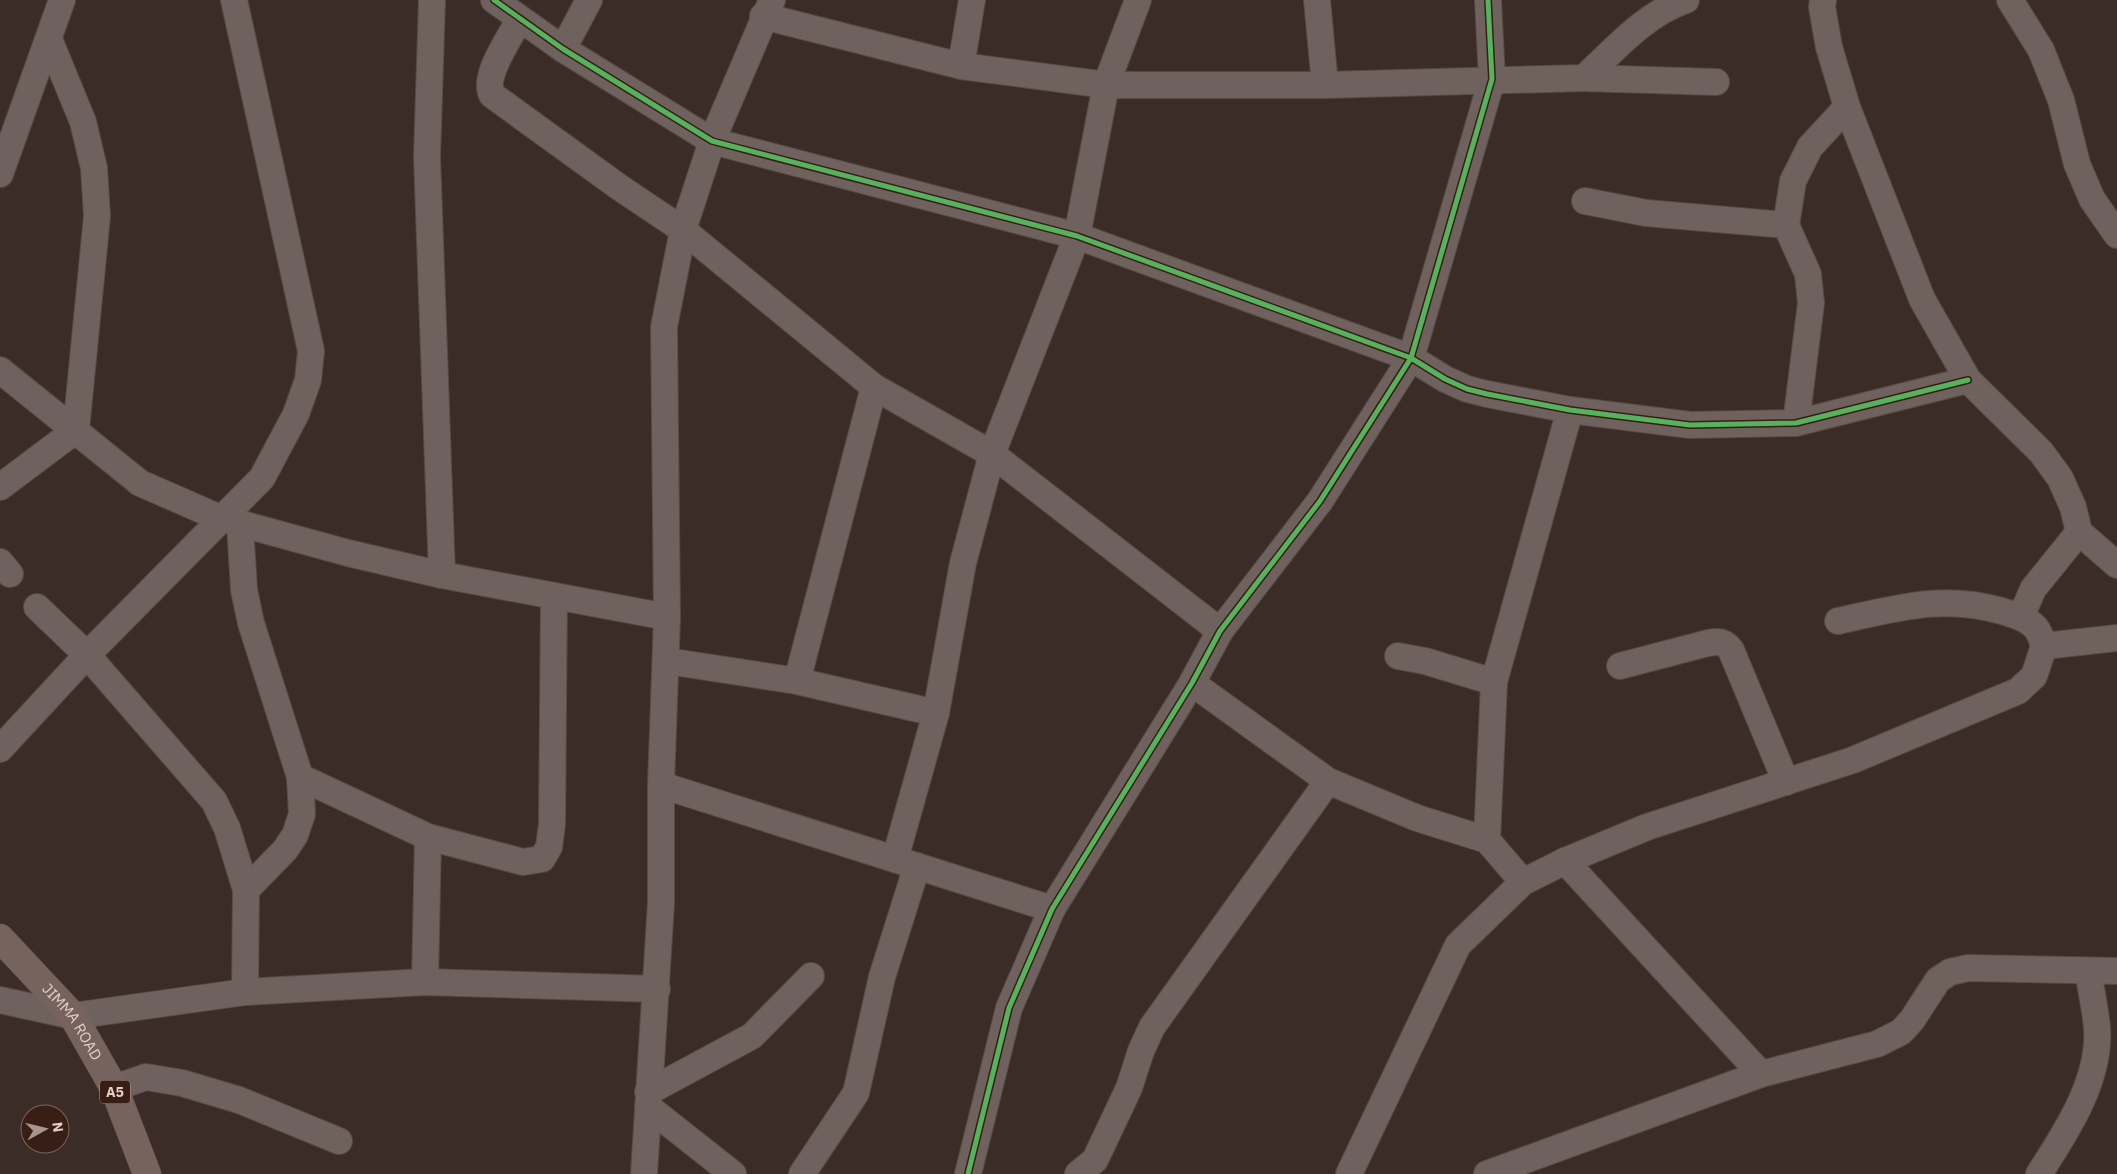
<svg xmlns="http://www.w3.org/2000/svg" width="2117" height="1174" font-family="'IBM Plex Sans',sans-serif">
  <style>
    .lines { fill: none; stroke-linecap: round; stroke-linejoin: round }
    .minor-casing { stroke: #574a45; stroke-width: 28 }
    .highway-casing { stroke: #574a45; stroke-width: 29 }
    .minor { stroke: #6f625e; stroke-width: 26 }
    .highway { stroke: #77635e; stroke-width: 28 }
    .cycleway-casing { stroke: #391e15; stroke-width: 8 }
    .cycleway { stroke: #56b35d; stroke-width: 5 }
    .labels { text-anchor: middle; stroke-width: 5; stroke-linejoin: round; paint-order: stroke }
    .shield { fill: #391e15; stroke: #ae9992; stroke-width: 1 }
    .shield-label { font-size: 14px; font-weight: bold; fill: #e0cec8 }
    .street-label { font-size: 15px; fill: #e0cec8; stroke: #391e15 }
  </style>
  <rect width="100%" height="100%" fill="#3c2c27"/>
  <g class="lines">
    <!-- minor casing -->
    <g class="minor-casing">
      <g id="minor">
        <path d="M432,0L427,157L442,575"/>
        <path d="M494,0L563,49L712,141L1077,236L1411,358L1445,379L1467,389L1487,394L1570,410L1690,425L1796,423L1968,380"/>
        <path d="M1317,0L1325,85"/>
        <path d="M1823,0L1822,7L1829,47L1847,107L1922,299L1968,380L2041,452L2060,478L2073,507L2079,532L2117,565"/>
        <path d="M2010,0L2041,50L2061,100L2077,164L2092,199L2117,235"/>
        <path d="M763,16L961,66L1106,85H1325L1584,78C1615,49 1645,14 1686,0"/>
        <path d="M519,20C510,38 482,76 492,95L619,187L683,230L874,387L992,454L1220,631"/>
        <path d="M563,49L589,0"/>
        <path d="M961,66L972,0"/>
        <path d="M1584,78L1716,82"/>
        <path d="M0,174L62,0"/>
        <path d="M1585,201L1646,213L1786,225L1808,274L1811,303L1796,423"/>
        <path d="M1786,225L1793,181L1810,147L1847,107"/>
        <path d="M0,370L140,483L220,518L348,553L442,575L667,617"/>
        <path d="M0,487L76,430L97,216L94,168L83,122L49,39"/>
        <path d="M240,525L244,590L251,623L300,777L302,814L295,835L285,850L246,890"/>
        <path d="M0,562L10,574"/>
        <path d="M37,607L87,655L214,801L227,828L246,890L245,992"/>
        <path d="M2021,617L2033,589L2079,532"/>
        <path d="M2044,646L2117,638"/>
        <path d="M1398,656L1425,661L1494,682"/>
        <path d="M667,661L797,681L936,713"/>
        <path d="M1620,666L1708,643C1719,641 1724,641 1731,650L1786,782"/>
        <path d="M797,681L874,387"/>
        <path d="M1192,683L1328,781L1417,818L1487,840L1523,882"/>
        <path d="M0,749L87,655L262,478L296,414L308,380L311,351L234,0"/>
        <path d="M300,777L428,837L523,862L542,859L549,847L552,824L554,596"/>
        <path d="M661,785L1052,909"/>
        <path d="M1487,840L1494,682L1570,410"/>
        <path d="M895,859L936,713L963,563L992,454L1077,236L1106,85L1138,0"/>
        <path d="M1565,861L1761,1074"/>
        <path d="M425,982L428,837"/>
        <path d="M0,1000L73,1016L245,992L425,982L657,989"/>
        <path d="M114,1088L146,1077L182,1083L239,1100L339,1141"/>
        <path d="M648,1092L752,1036L811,976"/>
        <path d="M648,1107L733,1174"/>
        <path d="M644,1174L661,903V785L667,617L664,327L683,230L712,141L772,0"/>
        <path d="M802,1174L856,1093L882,977L917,866"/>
        <path d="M968,1174L1009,1008L1052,909L1192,683L1220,631L1320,501L1411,358L1492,79L1488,0"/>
        <path d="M1078,1174L1095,1160L1129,1088L1141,1051L1152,1027L1328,781"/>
        <path d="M1349,1174L1458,945L1523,882L1565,861L1647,827L1853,760L2018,691L2034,676L2044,646C2042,640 2040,633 2036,628C2027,618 2014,615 2002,611C1942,594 1898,608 1838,621"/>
        <path d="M1487,1174L1761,1074L1877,1044L1901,1032L1912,1020L1938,980L1950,972L1968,968L2117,971"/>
        <path d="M2039,1174C2066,1132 2101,1080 2097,1027C2095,1008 2091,989 2088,971"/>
      </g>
    </g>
    <!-- highway casing -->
    <g class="highway-casing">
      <g id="highway">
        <path id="s1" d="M0,938L73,1016L114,1088L147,1174"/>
      </g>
    </g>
    <!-- minor -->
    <use href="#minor" class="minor"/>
    <!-- highway -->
    <use href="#highway" class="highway"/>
    <!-- cycleway casing -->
    <g class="cycleway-casing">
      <g id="cycleway">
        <path d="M494,0L563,49L712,141L1077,236L1411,358L1445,379L1467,389L1487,394L1570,410L1690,425L1796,423L1968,380"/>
        <path d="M968,1174L1009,1008L1052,909L1192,683L1220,631L1320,501L1411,358L1492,79L1488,0"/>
      </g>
    </g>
    <!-- cycleway -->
    <use href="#cycleway" class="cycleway"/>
  </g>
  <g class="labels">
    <!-- shield labels -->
    <rect class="shield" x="100" y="1080.5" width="30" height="23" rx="4"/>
    <g class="shield-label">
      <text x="115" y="1097">A5</text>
    </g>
    <!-- street labels -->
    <g class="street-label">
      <text dy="5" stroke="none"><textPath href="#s1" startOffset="111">JIMMA ROAD</textPath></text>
    </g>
  </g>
  <!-- north arrow -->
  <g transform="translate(45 1129) rotate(82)"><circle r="24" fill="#391e15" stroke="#7c645d"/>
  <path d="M0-4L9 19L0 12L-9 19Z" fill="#a79590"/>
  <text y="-8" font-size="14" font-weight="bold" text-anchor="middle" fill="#e0cec8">N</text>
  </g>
</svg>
